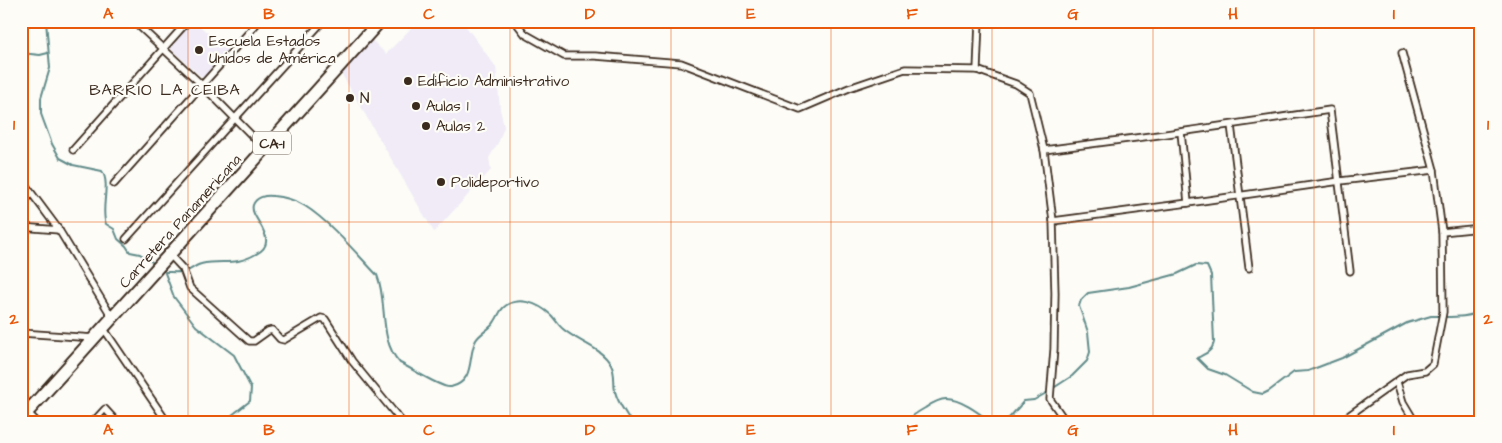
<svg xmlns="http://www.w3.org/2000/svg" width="1502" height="443" font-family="'Architects Daughter',sans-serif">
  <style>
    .built { fill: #f0ebf7 }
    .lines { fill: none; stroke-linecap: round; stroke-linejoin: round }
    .stream { stroke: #618b89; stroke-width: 2 }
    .street-casing { stroke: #3b2a1e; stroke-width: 9 }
    .highway-casing { stroke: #3b2a1e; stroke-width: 15 }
    .street { stroke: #fdfcf7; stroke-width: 5.5 }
    .highway { stroke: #fdfcf7; stroke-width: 11 }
    .grid { fill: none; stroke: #e8590c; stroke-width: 1; stroke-opacity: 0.55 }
    .poi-dot { fill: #3b2a1e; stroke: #fdfcf7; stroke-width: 2 }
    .labels { text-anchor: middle; stroke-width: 4.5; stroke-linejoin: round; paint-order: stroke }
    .shield { fill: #fdfcf7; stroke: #75695f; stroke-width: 1 }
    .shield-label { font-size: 14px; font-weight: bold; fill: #3b2a1e }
    .poi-label { font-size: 15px; fill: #3b2a1e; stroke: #fdfcf7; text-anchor: start }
    .street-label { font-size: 15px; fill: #3b2a1e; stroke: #fdfcf7 }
    .neighbourhood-label { font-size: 16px; letter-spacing: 1px; fill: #3b2a1e; stroke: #fdfcf7 }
    .neatline { fill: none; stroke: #e8590c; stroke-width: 2 }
    .grid-label { font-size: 16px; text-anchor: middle; font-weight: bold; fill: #e8590c }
  </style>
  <rect width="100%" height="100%" fill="#fdfcf7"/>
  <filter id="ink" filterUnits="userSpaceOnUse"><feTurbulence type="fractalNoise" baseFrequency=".02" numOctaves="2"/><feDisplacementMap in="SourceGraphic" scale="10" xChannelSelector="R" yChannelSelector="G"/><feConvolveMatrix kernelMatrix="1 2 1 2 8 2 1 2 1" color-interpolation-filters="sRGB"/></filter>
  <g filter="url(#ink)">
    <!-- built -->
    <g class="built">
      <path d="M194,21L228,51L203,78L170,48Z"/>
      <path d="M418,21H462L496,67L500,109L504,127L499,141L489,158L491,170L434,232L341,73L372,40L386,54Z"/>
    </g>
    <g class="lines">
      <!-- stream -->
      <g class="stream">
        <path d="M46,21L50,68L41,98V114L52,144L60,158L73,165L102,171C111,184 100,209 106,224L114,229L118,239L126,246L130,252L140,254L155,264"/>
        <path d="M21,53L40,55L48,53"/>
        <path d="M165,272C172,272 181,273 187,271C192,269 196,265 201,264C223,259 234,267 256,254C262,251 267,246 266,239C265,226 250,215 253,205C256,197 265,195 273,196C284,197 296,200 305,206C329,221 357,254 377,275C388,302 378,340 400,363C411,368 442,389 451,387C476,381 467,356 476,340C481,332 491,329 495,321C498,317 499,312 503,308C517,295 538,303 551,315C555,319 558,325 563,329C578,342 601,347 611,365C616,374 613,382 615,391C617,402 626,413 631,422"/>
        <path d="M165,273L174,297L196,326L234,355L251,388L250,401L227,419L226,422"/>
        <path d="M1444,317C1457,317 1470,317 1481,311"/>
        <path d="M1052,389L1072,376L1087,361L1090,352L1088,332L1079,306L1081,300L1088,293L1129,287L1177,274L1196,265L1207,266L1211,275L1214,342C1212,352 1205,354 1197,358L1208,369L1225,375L1253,392L1263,394L1269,391L1294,372L1308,371L1342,358L1407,323L1431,316H1440"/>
        <path d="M906,422C911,416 918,412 925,408C931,404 938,399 946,399C961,399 979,413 991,422"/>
        <path d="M1003,422L1010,417L1024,401L1034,400L1048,392"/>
      </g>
      <!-- street casing -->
      <g class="street-casing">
        <g id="street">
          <path d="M136,21L138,25L202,85L266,150"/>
          <path d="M515,21L525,34L564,56H595L681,63L800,109L849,88L905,69L977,70"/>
          <path d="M979,21L977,70L1016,84L1030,93L1044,150L1166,134L1330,110L1350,271"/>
          <path d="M1231,125L1249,268"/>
          <path d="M1181,132L1188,203"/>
          <path d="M73,150L188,21"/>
          <path d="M1044,150L1053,221L1055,293L1054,349L1050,399L1066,422"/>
          <path d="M21,179L59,230L112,317"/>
          <path d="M114,184L259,21"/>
          <path d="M1053,221L1188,203L1340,181L1434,170"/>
          <path d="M21,227L59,230"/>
          <path d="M1442,232L1481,228"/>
          <path d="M126,239L323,21"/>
          <path d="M170,255L183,269L190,288L249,341H254L268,331L272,330L280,339L284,340L321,318L325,319L352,361L402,422"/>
          <path d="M104,329L167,422"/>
          <path d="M21,333L94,338"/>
          <path d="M1397,382L1403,402L1415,422"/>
          <path d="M27,412L37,422"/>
          <path d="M93,422L105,409L117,422"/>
          <path d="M1343,422L1344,419L1407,374L1425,371L1433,364L1443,312L1442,232L1434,170L1402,53"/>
        </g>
      </g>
      <!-- highway casing -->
      <g class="highway-casing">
        <path id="highway" d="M21,419L380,21"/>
      </g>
      <!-- street -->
      <use href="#street" class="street"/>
      <!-- highway -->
      <use href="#highway" class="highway"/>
    </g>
  </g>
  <!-- grid -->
  <path class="grid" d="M188,21V422M349,21V422M510,21V422M671,21V422M831,21V422M992,21V422M1153,21V422M1314,21V422M21,222H1481"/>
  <!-- markers -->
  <g class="poi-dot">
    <circle cx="199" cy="50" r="5"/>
    <circle cx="408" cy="81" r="5"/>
    <circle cx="350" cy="98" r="5"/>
    <circle cx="416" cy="106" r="5"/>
    <circle cx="426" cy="126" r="5"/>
    <circle cx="441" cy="182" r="5"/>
  </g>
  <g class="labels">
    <!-- shield labels -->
    <rect class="shield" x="253" y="131.5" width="38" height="23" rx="4"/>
    <g class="shield-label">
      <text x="272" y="148">CA-1</text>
    </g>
    <!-- poi labels -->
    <g class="poi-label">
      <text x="209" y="46">Escuela Estados<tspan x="209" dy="17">Unidos de América</tspan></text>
      <text x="418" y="86">Edificio Administrativo</text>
      <text x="360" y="103">N</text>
      <text x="426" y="111">Aulas 1</text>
      <text x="436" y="131">Aulas 2</text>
      <text x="451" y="187">Polideportivo</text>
    </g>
    <!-- street labels -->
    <g class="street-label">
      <text transform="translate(180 221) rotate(-48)" y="5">Carretera Panamericana</text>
    </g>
    <!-- neighbourhood labels -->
    <g class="neighbourhood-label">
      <text x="165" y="95">BARRIO LA CEIBA</text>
    </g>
  </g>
  <!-- margin -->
  <rect width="1502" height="443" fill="none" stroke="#fdfcf7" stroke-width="55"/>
  <rect x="28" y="28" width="1446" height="388" class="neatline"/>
  <g class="grid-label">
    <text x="108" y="19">A</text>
    <text x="269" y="19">B</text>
    <text x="429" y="19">C</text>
    <text x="590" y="19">D</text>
    <text x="751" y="19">E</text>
    <text x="912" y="19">F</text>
    <text x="1073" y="19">G</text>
    <text x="1233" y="19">H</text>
    <text x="1394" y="19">I</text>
    <text x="14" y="130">1</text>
    <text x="1488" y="130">1</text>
    <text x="14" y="324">2</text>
    <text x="1488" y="324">2</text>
    <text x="108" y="435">A</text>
    <text x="269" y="435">B</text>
    <text x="429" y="435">C</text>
    <text x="590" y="435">D</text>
    <text x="751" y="435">E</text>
    <text x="912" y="435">F</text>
    <text x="1073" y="435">G</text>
    <text x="1233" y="435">H</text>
    <text x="1394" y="435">I</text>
  </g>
</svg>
